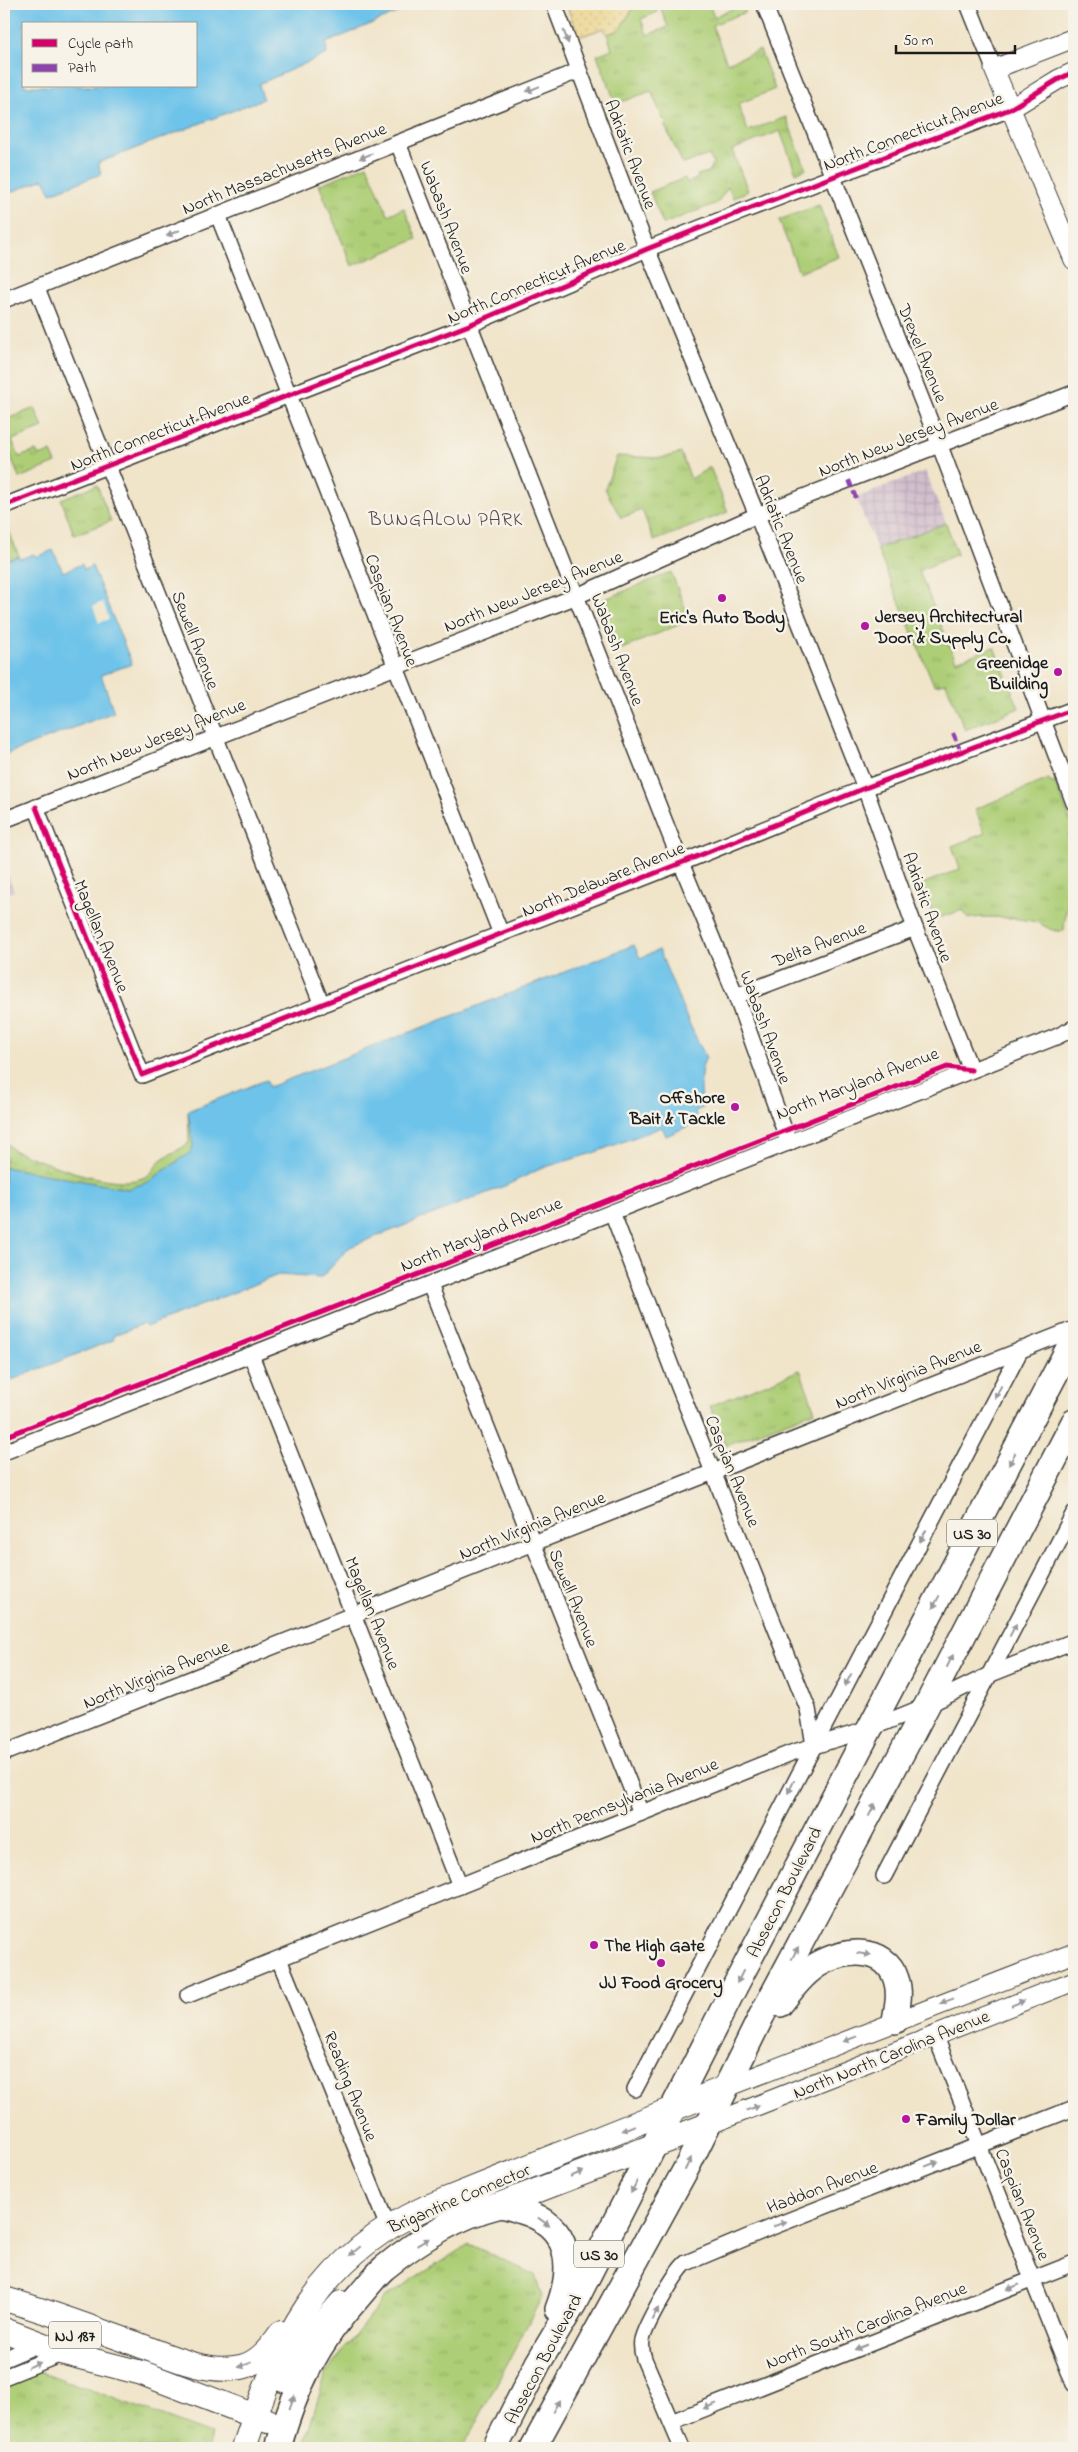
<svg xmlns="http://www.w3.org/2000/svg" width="1078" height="2452" font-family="'Indie Flower',sans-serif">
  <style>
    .industrial { fill: url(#industrial-grid) }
    .grass { fill: url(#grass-tufts); stroke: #647549 }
    .wetland { fill: url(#wetland-marsh); stroke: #647549 }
    .sand { fill: url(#sand-dots); stroke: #857b5d }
    .water { fill: #6dc3ea; stroke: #447083; fill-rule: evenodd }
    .pier { fill: #f0e4c9 }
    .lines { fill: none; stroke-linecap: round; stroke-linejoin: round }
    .minor-casing { stroke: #3c3a36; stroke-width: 18 }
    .tertiary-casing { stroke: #3c3a36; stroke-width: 21 }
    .primary-casing { stroke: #3c3a36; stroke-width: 26 }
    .trunk-casing { stroke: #3c3a36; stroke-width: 28 }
    .minor { stroke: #fff; stroke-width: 15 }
    .tertiary { stroke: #fff; stroke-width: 19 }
    .primary { stroke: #fff; stroke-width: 24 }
    .trunk { stroke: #fff; stroke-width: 25 }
    .quiet { stroke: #8e44ad; stroke-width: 4; stroke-dasharray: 8 4; stroke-linecap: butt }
    .cycleway-casing { stroke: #f7f3e8; stroke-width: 8 }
    .cycleway { stroke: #d6006c; stroke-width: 5 }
    .oneway { fill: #999 }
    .poi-dot { fill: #b5179e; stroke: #f7f3e8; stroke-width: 2 }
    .labels { text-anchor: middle; stroke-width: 5; stroke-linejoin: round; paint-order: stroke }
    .shield { fill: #f7f3e8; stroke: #5e5c59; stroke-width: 1 }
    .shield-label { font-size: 16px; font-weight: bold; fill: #1c1c1c }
    .street-label { font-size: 18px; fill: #1c1c1c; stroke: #f7f3e8 }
    .poi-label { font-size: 18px; font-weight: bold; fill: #1c1c1c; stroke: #f7f3e8; text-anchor: start }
    .neighbourhood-label { font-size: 19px; letter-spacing: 1px; fill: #5c464e; stroke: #f7f3e8 }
  </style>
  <defs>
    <pattern id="industrial-grid" width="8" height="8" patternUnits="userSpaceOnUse" patternTransform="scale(1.25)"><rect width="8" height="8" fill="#d1bdcc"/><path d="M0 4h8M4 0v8" fill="none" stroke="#b3a2af"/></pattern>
    <pattern id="grass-tufts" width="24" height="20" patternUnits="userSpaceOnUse" patternTransform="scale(1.25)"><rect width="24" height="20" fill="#adce76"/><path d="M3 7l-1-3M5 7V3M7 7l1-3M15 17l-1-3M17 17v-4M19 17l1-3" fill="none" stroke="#94b066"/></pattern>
    <pattern id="wetland-marsh" width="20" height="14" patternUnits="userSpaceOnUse" patternTransform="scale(1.25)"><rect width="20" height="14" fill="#adce76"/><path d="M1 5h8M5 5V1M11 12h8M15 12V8" fill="none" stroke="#94b066"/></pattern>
    <pattern id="sand-dots" width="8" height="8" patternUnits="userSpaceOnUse" patternTransform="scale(1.25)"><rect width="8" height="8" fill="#eeda9e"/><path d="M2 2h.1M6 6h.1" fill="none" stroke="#ccba88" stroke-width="1.8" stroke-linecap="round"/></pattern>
  </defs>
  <rect width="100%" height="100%" fill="#f7f3e8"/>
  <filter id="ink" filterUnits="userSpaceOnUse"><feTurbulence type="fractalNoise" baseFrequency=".02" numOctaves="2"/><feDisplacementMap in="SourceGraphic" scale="10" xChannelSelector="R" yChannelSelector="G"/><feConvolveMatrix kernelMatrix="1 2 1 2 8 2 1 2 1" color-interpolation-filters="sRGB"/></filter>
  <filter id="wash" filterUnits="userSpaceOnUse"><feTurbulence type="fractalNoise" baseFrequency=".0096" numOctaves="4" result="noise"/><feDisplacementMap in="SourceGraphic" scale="20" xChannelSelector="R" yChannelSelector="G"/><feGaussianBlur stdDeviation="1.12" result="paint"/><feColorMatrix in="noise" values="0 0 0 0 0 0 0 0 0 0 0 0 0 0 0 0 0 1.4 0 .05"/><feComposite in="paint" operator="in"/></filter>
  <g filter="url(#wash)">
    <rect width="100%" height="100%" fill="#f0e4c9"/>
    <!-- industrial -->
    <g class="industrial">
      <path d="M925,471L946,523L877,549L856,498Z"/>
      <path d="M4,863L14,891L4,895Z"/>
    </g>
    <!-- grass -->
    <g class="grass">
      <path d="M636,4H655L657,12L641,19L647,35L668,27L659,4H709L714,17L741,5L746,12L712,25L727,63L760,50L775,89L738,104L748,131L786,117L806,169L796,173L780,131L732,150L748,191L733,198L728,187L717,203L663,224L650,192L685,178L687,183L698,178L697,175L709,172L713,163L709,155L683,164L665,126L666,121L663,119L651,91L616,104L597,55L612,49L607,34L619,30Z"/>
      <path d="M367,165L388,215L404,208L417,239L352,266L319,185Z"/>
      <path d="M819,205L839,257L799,272L779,220Z"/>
      <path d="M35,408L43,428L12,440L19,457L36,451L39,456L51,452L56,463L19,478L4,437V420Z"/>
      <path d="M681,453L691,479L710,467L728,512L654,541L642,510L621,518L605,489L617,456L661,458Z"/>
      <path d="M97,485L111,521L74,535L61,499Z"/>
      <path d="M946,523L957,554L919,571L956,661L994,647L1019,708L965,730L946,683L934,685L877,549Z"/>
      <path d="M6,524L19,556L4,561V525Z"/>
      <path d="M671,572L690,620L617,651L600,608V601Z"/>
      <path d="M1049,779L1051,783L1055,782L1074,830L1068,835C1078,866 1066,898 1064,931C1050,932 1050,928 1038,923C1026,918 981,915 968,919L963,910L935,919L922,884L960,869L952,846L985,833L975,809Z"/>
      <path d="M800,1370L815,1411L726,1445L710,1406Z"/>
      <path d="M469,2244L535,2275L542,2297L463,2448H303L326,2373L385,2297Z"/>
      <path d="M4,2358L211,2434L208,2448H4Z"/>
    </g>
    <!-- wetland -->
    <path class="wetland" d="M216,1100L219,1116L162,1203L4,1177L5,1141L13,1150C44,1162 116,1193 147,1176C154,1172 156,1163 162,1159C171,1153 180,1150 189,1143L188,1111Z"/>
    <!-- sand -->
    <path class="sand" d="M566,4H635V5L619,30L607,34L604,28L579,37Z"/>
    <!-- water -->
    <g class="water">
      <path d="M4,4H418L326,43L327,54L259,84L263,99L98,163L101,174L51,193L44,179L4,195ZM24,24H196V86H24Z"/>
      <path d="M53,550L63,572L82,564L84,570L92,566L132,664L101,675L114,712L4,755V561L19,556L20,559L34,554L36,557Z"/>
      <path d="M634,945L640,958L659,950L688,1021L706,1058C698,1069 701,1094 703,1108L695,1111L698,1122L666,1136L662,1127L593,1153L542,1168L507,1185L350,1247L321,1278L278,1275L146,1327L143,1324L114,1335L113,1340L4,1383V1167L127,1189L148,1182L191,1152L193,1146L188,1111L266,1080L269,1087Z"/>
    </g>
    <!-- pier -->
    <path class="pier" d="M103,602L109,619L99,623L93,606Z"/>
  </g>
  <g filter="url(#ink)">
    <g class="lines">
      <!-- minor casing -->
      <g class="minor-casing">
        <g id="minor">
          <path d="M554,4L647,249L757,515L865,788L915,928L971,1070"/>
          <path d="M764,4L940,446L1074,803"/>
          <path d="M968,4L994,69"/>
          <path d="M398,143L681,863L736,996L789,1143"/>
          <path d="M218,215L501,934"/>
          <path d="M37,288L322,1005"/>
          <path d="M4,300L578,71"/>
          <path d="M4,506L469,325L647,249L738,213L1010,109"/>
          <path d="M36,807L142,1075L681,863L865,788L1074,709"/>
          <path d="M4,820L577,596L757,515L1074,393"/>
          <path d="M736,996L915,928"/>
          <path d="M612,1212L679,1387L808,1709L814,1745"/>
          <path d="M430,1285L641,1813"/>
          <path d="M251,1355L460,1886"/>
          <path d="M4,1452L1056,1037L1074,1028"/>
          <path d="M4,1753L1074,1329"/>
          <path d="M884,1876L1074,1513"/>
          <path d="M279,1959L388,2227"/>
          <path d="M188,1995L791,1753L869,1729L928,1705L991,1674L1074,1641"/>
          <path d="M936,2037L1074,2384"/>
          <path d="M635,2089L1021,1349"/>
          <path d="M4,2359L39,2344"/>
          <path d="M4,2377L64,2353"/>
          <path d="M671,2422L1074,2263"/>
          <path d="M682,2448L644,2359C642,2353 641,2346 642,2340C645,2326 675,2272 686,2263L762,2231L1074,2108"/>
        </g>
      </g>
      <!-- tertiary casing -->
      <g class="tertiary-casing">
        <g id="tertiary">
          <path d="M1074,38L994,69L1074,260"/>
          <path d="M1010,109L1059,79L1074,72"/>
          <path d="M725,2088L1074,1953"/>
          <path d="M708,2125L1074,1981"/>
        </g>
      </g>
      <!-- primary casing -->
      <g class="primary-casing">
        <g id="primary">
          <path d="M499,2205L708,2125"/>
          <path d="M4,2299C48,2311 91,2328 134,2343C166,2355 207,2375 241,2367C259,2363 271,2347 281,2333"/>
          <path d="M4,2330L64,2353L142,2373L268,2421"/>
          <path d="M283,2380L302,2348L341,2303"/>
          <path d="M244,2448C279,2342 317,2257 425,2208L725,2088"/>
        </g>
      </g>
      <!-- trunk casing -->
      <g class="trunk-casing">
        <g id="trunk">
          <path d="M780,2004C791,1990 802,1975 817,1965C842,1950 885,1944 896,1979C901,1993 897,2007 895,2021"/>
          <path d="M278,2448C295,2388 316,2343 359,2296C367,2287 375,2276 384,2268C416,2242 457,2216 497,2206C504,2204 515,2209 522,2211C572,2226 574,2268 558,2309"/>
          <path d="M495,2448L538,2363L574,2303L733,1990L1074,1338"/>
          <path d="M533,2448L687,2167L762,2015L913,1732L1074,1422"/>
        </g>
      </g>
      <!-- minor -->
      <use href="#minor" class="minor"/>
      <!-- tertiary -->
      <use href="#tertiary" class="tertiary"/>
      <!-- primary -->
      <use href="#primary" class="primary"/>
      <!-- trunk -->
      <use href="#trunk" class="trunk"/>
      <!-- quiet -->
      <g class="quiet">
        <path d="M849,480L856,498"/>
        <path d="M953,733L961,752"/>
      </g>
      <!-- cycleway casing -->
      <g class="cycleway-casing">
        <g id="cycleway">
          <path d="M4,506L469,325L647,249L738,213L1010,109L1059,79L1074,72"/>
          <path d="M36,807L142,1075L681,863L865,788L1074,709"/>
          <path d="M4,1437L947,1067L971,1070"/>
        </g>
      </g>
      <!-- cycleway -->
      <use href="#cycleway" class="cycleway"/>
    </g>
    <!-- one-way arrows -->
    <defs><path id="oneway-solid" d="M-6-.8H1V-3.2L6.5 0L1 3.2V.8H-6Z" transform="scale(1.25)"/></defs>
    <g class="oneway">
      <use href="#oneway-solid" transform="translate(566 37) rotate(70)"/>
      <use href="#oneway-solid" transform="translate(533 89) rotate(158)"/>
      <use href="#oneway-solid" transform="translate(366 156) rotate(158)"/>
      <use href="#oneway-solid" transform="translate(173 233) rotate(158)"/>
      <use href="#oneway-solid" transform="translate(998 1392) rotate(118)"/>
      <use href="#oneway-solid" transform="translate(1012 1459) rotate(118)"/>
      <use href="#oneway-solid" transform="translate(923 1536) rotate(118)"/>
      <use href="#oneway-solid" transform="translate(936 1602) rotate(118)"/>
      <use href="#oneway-solid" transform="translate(1013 1630) rotate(-62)"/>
      <use href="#oneway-solid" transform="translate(950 1661) rotate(-63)"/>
      <use href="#oneway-solid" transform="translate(848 1680) rotate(118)"/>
      <use href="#oneway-solid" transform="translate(791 1787) rotate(117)"/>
      <use href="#oneway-solid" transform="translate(872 1810) rotate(-62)"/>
      <use href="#oneway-solid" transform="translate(795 1953) rotate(-62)"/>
      <use href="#oneway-solid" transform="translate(864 1954) rotate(7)"/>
      <use href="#oneway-solid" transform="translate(740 1977) rotate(117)"/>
      <use href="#oneway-solid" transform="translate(947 2001) rotate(160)"/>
      <use href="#oneway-solid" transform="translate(1018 2003) rotate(-22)"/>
      <use href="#oneway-solid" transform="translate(850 2039) rotate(159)"/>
      <use href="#oneway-solid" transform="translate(753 2108) rotate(-21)"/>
      <use href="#oneway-solid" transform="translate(628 2128) rotate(158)"/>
      <use href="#oneway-solid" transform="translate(688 2164) rotate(-63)"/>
      <use href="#oneway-solid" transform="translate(932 2164) rotate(-21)"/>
      <use href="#oneway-solid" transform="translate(577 2174) rotate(-22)"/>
      <use href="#oneway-solid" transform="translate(634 2187) rotate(117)"/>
      <use href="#oneway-solid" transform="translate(544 2222) rotate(36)"/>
      <use href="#oneway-solid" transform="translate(780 2224) rotate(-21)"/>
      <use href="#oneway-solid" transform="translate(423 2242) rotate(-31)"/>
      <use href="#oneway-solid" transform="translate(355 2251) rotate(140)"/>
      <use href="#oneway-solid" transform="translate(1013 2287) rotate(159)"/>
      <use href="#oneway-solid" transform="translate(655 2314) rotate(-61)"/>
      <use href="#oneway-solid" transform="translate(861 2347) rotate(159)"/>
      <use href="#oneway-solid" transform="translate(34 2365) rotate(-22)"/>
      <use href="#oneway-solid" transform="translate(245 2365) rotate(160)"/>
      <use href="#oneway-solid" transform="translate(292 2402) rotate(-70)"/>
      <use href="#oneway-solid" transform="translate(556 2406) rotate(-61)"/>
      <use href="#oneway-solid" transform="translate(710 2406) rotate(159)"/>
    </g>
  </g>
  <!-- markers -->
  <g class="poi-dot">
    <circle cx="722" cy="598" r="5"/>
    <circle cx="865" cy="626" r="5"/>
    <circle cx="1058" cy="672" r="5"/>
    <circle cx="735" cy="1107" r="5"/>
    <circle cx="594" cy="1945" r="5"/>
    <circle cx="661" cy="1963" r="5"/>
    <circle cx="906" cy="2119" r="5"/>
  </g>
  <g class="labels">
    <!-- shield labels -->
    <g class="shield">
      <rect x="947" y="1519.5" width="50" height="27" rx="4"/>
      <rect x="574" y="2240.5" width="50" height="27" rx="4"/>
      <rect x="49" y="2321.5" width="52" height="27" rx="4"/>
    </g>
    <g class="shield-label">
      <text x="972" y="1539">US 30</text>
      <text x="599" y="2260">US 30</text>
      <text x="75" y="2341">NJ 187</text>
    </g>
    <!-- street labels -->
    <g class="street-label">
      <text transform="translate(913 131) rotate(-21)" y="6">North Connecticut Avenue</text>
      <text transform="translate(631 154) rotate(69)" y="6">Adriatic Avenue</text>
      <text transform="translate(284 168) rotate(-22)" y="6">North Massachusetts Avenue</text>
      <text transform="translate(447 217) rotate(69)" y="6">Wabash Avenue</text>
      <text transform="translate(536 281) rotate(-23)" y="6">North Connecticut Avenue</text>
      <text transform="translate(923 353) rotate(68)" y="6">Drexel Avenue</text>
      <text transform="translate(160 431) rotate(-21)" y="6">North Connecticut Avenue</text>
      <text transform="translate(908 437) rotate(-21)" y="6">North New Jersey Avenue</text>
      <text transform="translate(782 529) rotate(68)" y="6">Adriatic Avenue</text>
      <text transform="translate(533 591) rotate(-22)" y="6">North New Jersey Avenue</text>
      <text transform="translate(392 610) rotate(69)" y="6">Caspian Avenue</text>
      <text transform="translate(196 640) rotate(69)" y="6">Sewell Avenue</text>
      <text transform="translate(618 649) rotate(69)" y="6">Wabash Avenue</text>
      <text transform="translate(156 739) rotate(-22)" y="6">North New Jersey Avenue</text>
      <text transform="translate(603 879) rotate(-22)" y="6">North Delaware Avenue</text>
      <text transform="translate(928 907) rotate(70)" y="6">Adriatic Avenue</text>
      <text transform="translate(102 936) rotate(68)" y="6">Magellan Avenue</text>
      <text transform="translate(819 944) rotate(-21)" y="6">Delta Avenue</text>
      <text transform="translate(766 1027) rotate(70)" y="6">Wabash Avenue</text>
      <text transform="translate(857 1083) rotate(-21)" y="6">North Maryland Avenue</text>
      <text transform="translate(481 1234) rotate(-22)" y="6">North Maryland Avenue</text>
      <text transform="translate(908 1374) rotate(-22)" y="6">North Virginia Avenue</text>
      <text transform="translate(733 1471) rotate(68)" y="6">Caspian Avenue</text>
      <text transform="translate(532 1525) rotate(-22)" y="6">North Virginia Avenue</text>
      <text transform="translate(574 1598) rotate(68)" y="6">Sewell Avenue</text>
      <text transform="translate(373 1613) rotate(68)" y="6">Magellan Avenue</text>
      <text transform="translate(156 1674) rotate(-22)" y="6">North Virginia Avenue</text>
      <text transform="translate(624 1800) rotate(-22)" y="6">North Pennsylvania Avenue</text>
      <text transform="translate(784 1892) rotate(-63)" y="6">Absecon Boulevard</text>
      <text transform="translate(891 2054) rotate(-22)" y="6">North North Carolina Avenue</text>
      <text transform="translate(351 2086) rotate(68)" y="6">Reading Avenue</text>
      <text transform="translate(822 2187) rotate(-21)" y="6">Haddon Avenue</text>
      <text transform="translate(459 2198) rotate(-23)" y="6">Brigantine Connector</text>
      <text transform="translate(1023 2204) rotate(68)" y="6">Caspian Avenue</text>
      <text transform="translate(866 2325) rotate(-21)" y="6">North South Carolina Avenue</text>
      <text transform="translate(543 2359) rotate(-62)" y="6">Absecon Boulevard</text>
    </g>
    <!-- poi labels -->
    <g class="poi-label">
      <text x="875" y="622">Jersey Architectural<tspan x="875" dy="21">Door &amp; Supply Co.</tspan></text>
      <text x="722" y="623" text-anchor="middle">Eric's Auto Body</text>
      <text x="1048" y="668" text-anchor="end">Greenidge<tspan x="1048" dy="21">Building</tspan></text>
      <text x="725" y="1103" text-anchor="end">Offshore<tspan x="725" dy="21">Bait &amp; Tackle</tspan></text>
      <text x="604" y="1951">The High Gate</text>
      <text x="661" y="1988" text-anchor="middle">JJ Food Grocery</text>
      <text x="916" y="2125">Family Dollar</text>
    </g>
    <!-- neighbourhood labels -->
    <g class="neighbourhood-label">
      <text x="446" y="525">BUNGALOW PARK</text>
    </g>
  </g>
  <!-- margin -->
  <rect width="1078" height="2452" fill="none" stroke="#f7f3e8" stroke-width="20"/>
  <!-- legend -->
  <rect x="22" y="22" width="175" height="65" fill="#f7f3e8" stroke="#9f9d96"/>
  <rect x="32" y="39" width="25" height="8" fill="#d6006c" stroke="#9f9d96"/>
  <text x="68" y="48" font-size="15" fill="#1c1c1c">Cycle path</text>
  <rect x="32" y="64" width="25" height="8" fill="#8e44ad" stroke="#9f9d96"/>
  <text x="68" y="72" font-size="15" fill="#1c1c1c">Path</text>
  <!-- scale -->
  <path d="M896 45v8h119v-8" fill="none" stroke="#1c1c1c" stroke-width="2.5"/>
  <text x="903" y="45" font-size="15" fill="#1c1c1c" stroke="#f7f3e8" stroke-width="4" paint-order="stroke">50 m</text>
</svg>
